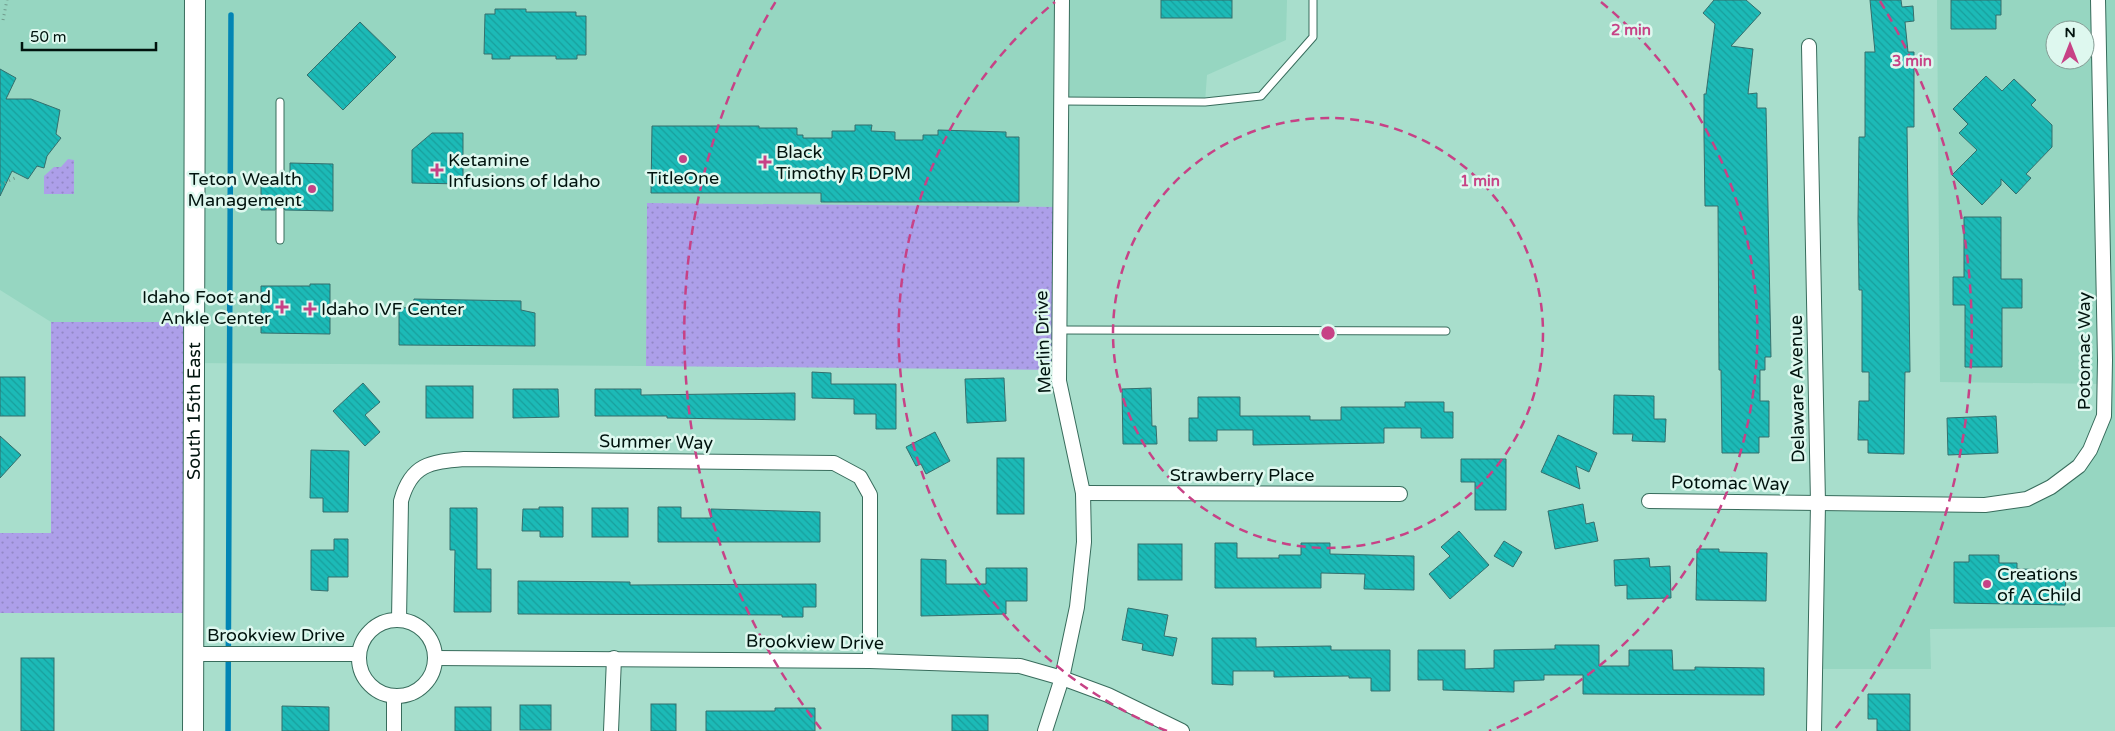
<svg xmlns="http://www.w3.org/2000/svg" width="2115" height="731" font-family="'Varela Round',sans-serif">
  <style>
    .built { fill: #96d6c1; fill-rule: evenodd }
    .park { fill: url(#park-dots) }
    .lines { fill: none; stroke-linecap: round; stroke-linejoin: round }
    .stream { stroke: #0285b4; stroke-width: 5.5 }
    .building { fill: url(#building-back-hatch); stroke: #356f6d }
    .service-casing { stroke: #386c5c; stroke-width: 9 }
    .minor-casing { stroke: #386c5c; stroke-width: 16 }
    .secondary-casing { stroke: #386c5c; stroke-width: 22 }
    .path { stroke: #719b8d; stroke-width: 3; stroke-dasharray: 1 4; stroke-linecap: butt }
    .service { stroke: #fff; stroke-width: 7 }
    .minor { stroke: #fff; stroke-width: 14 }
    .secondary { stroke: #fff; stroke-width: 20 }
    .ring { fill: none; stroke: #c74286; stroke-width: 2.5; stroke-dasharray: 9 6 }
    .poi-dot { fill: #c74286; stroke: #def8ef; stroke-width: 2 }
    .labels { text-anchor: middle; stroke-width: 5; stroke-linejoin: round; paint-order: stroke }
    .poi-label { font-size: 18px; fill: #01130e; stroke: #def8ef; text-anchor: start }
    .street-label { font-size: 18px; fill: #01130e; stroke: #def8ef }
    .centre { fill: #c74286; stroke: #def8ef; stroke-width: 2.5 }
    .ring-label { font-size: 15px; text-anchor: middle; font-weight: bold; fill: #c74286; stroke: #def8ef; stroke-width: 5; stroke-linejoin: round; paint-order: stroke }
  </style>
  <defs>
    <pattern id="park-dots" width="8" height="8" patternUnits="userSpaceOnUse" patternTransform="scale(1.25)"><rect width="8" height="8" fill="#ad9fe9"/><path d="M2 2h.1M6 6h.1" fill="none" stroke="#9388c7" stroke-width="1.8" stroke-linecap="round"/></pattern>
    <pattern id="building-back-hatch" width="6" height="6" patternUnits="userSpaceOnUse" patternTransform="scale(1.25)"><rect width="6" height="6" fill="#1cbab7"/><path d="M-1 5l2 2M0 0l6 6M5-1l2 2" fill="none" stroke="#189f9c"/></pattern>
  </defs>
  <rect width="100%" height="100%" fill="#a8decc"/>
  <!-- built -->
  <g class="built">
    <path d="M0,0H1287L1286,40L1207,75L1205,102L1061,101L1060,207L647,203L646,366L193,363V322H51L0,290Z"/>
    <path d="M1937,0H2115V627L1930,629L1931,669H1815L1818,503L2027,499L2090,450L2104,384L1940,382ZM2055,30H2085V60H2055Z"/>
  </g>
  <!-- park -->
  <g class="park">
    <path d="M68,159L74,160V194H44V176L54,167H61Z"/>
    <path d="M647,203L1060,207V370L646,366Z"/>
    <path d="M51,322H193V613H0V533H51Z"/>
  </g>
  <g class="lines">
    <!-- stream -->
    <path class="stream" d="M228,731L231,15"/>
  </g>
  <!-- building -->
  <g class="building">
    <rect x="1161" y="0" width="71" height="18"/>
    <path d="M1714,0H1746L1761,13L1731,46L1753,49L1748,94L1757,93V108H1766L1771,357H1765V370H1760V401H1769V437H1759V453H1722L1721,370H1719L1718,206H1705L1704,136V94H1706L1715,24L1703,13Z"/>
    <path d="M1870,0H1901L1902,7L1913,6L1914,21L1905,22L1908,52H1914V127H1907L1910,372H1905L1904,454L1868,453V440H1858L1859,401H1869V372H1862V290H1859L1858,219L1859,137H1865V52H1875Z"/>
    <path d="M1951,0H2001V15H1996V29H1951Z"/>
    <path d="M495,9H526V12H576V16H586V55H577V59H556V56H510V59H492V54H484L485,14H495Z"/>
    <path d="M360,22L396,57L343,110L307,75Z"/>
    <path d="M0,69L16,78L6,99H31L60,110L56,134L61,138L47,156L44,168L37,166L28,179L12,171L0,196Z"/>
    <path d="M1986,76L2002,91L2014,79L2036,100L2031,105L2052,125V147L2026,174L2031,178L2016,194L2001,179V185L1982,205L1952,175L1977,150L1959,133L1968,124L1953,109Z"/>
    <path d="M855,125H872L871,131L895,132V140H923V135H938V130L1006,132V137H1019V202H821V193H651L652,126H759V128H797V135H803V138H832V131H855Z"/>
    <path d="M432,133H463V184L412,183V150Z"/>
    <path d="M290,163L333,164V211L285,210L280,205L277,206L275,210H261V182H275L278,187L283,186L285,182H290Z"/>
    <path d="M1964,217H2001V279H2022V308H2002V367H1965V305H1953V277H1964Z"/>
    <path d="M310,284H330V334L261,333V286H310Z"/>
    <path d="M414,299L521,301V310L535,313V346L399,345V309L413,306Z"/>
    <path d="M812,372L831,373V384H896V429H876V414H854V399L812,398Z"/>
    <rect x="0" y="377" width="25" height="39"/>
    <path d="M1004,378L1006,421L967,423L965,379Z"/>
    <path d="M363,383L380,402L365,415L380,432L365,446L333,411Z"/>
    <rect x="426" y="386" width="47" height="32"/>
    <path d="M1151,388L1152,426H1156L1157,444H1123L1122,389Z"/>
    <path d="M513,389H558L559,417L513,418Z"/>
    <path d="M595,389H641V395L795,393V420L667,418V416H595Z"/>
    <path d="M1614,395L1654,396V419H1666L1665,442L1632,441L1633,434H1613Z"/>
    <path d="M1198,397H1240V416H1310V420H1341V407H1405V402H1444V412H1453V438H1421V428H1384V443L1253,445V430H1217V441H1189V418H1198Z"/>
    <path d="M1996,416L1998,453L1948,455L1947,418Z"/>
    <path d="M935,432L950,461L926,474L921,464L916,466L906,447Z"/>
    <path d="M1558,435L1597,453L1589,472L1576,466L1580,489L1541,472Z"/>
    <path d="M0,436L21,455L0,478Z"/>
    <path d="M311,450L349,451L348,512H323V498H310Z"/>
    <rect x="997" y="458" width="27" height="56"/>
    <path d="M1461,459H1506V510H1475V482H1461Z"/>
    <path d="M1583,504L1586,524L1594,522L1598,541L1555,549L1548,511Z"/>
    <path d="M539,507H563V537H540V531H522L523,509H539Z"/>
    <path d="M658,507H681V518H711V509L820,512V542H658Z"/>
    <path d="M450,508H477V569H491V612H454L455,550H450Z"/>
    <rect x="592" y="508" width="36" height="29"/>
    <path d="M1459,531L1489,565L1450,599L1429,574L1450,556L1441,547Z"/>
    <path d="M334,539H348V577H328V591L311,590V550H334Z"/>
    <path d="M1504,541L1522,552L1513,567L1494,556Z"/>
    <path d="M1215,543H1237V558H1279V555H1301V543H1330V554L1414,556V590L1364,589L1365,574L1321,573V588H1215Z"/>
    <rect x="1138" y="544" width="44" height="36"/>
    <path d="M1697,549H1719V552L1767,553L1766,601L1696,600Z"/>
    <path d="M1969,555H1999V563H2017V569L2066,570L2065,605L1954,603V562H1969Z"/>
    <path d="M1649,558L1650,567L1670,566L1671,598L1627,599V585L1615,586L1614,560Z"/>
    <path d="M921,559L946,560V584H986V568H1027V601H1006V614L921,616Z"/>
    <path d="M518,581L630,582V585L816,584V607H803V617H782V615L518,614Z"/>
    <path d="M1128,608L1168,615L1164,636L1177,638L1173,656L1142,650L1143,644L1122,640Z"/>
    <path d="M1212,638H1256V647L1331,646V650H1390V691H1371V678H1349V676L1274,677V671H1233V685L1212,684Z"/>
    <path d="M1555,645H1599V666H1629V650H1672L1673,670H1695V667L1764,668V695L1583,694V675H1544V680L1514,681V692L1443,690V680H1418V650H1465V669L1494,668V650L1555,649Z"/>
    <rect x="21" y="658" width="33" height="73"/>
    <path d="M1868,694H1910V731H1877V719H1868Z"/>
    <rect x="651" y="704" width="25" height="27"/>
    <rect x="520" y="705" width="31" height="25"/>
    <path d="M282,706L329,707V731H282Z"/>
    <rect x="455" y="707" width="36" height="24"/>
    <path d="M775,708H815V731H706V711H775Z"/>
    <rect x="952" y="715" width="36" height="16"/>
  </g>
  <g class="lines">
    <!-- service casing -->
    <g class="service-casing">
      <g id="service">
        <path d="M1061,101L1205,102L1261,96L1313,37V0"/>
        <path d="M280,182V102"/>
        <path d="M280,240V210"/>
        <path d="M1060,330L1446,331"/>
      </g>
    </g>
    <!-- minor casing -->
    <g class="minor-casing">
      <g id="minor">
        <path d="M1809,46L1818,503L1814,731"/>
        <path d="M1083,493L1400,494"/>
        <path d="M1649,501L1985,505L2027,499L2051,487L2079,466L2090,450L2104,416L2105,360L2098,0"/>
        <circle cx="397" cy="658" r="38"/>
        <path d="M399,620L401,501C411,464 430,462 464,459L834,463L860,477L870,495V661"/>
        <path d="M193,654H359"/>
        <path d="M435,658L870,661L1020,666L1062,678L1108,695L1182,731"/>
        <path d="M394,731V696"/>
        <path d="M611,731L614,658"/>
        <path d="M1045,731L1062,678L1077,607L1084,542L1083,493L1059,381L1062,0"/>
      </g>
    </g>
    <!-- secondary casing -->
    <g class="secondary-casing">
      <g id="secondary">
        <path id="s1" d="M193,731L195,0"/>
      </g>
    </g>
    <!-- path -->
    <g class="path">
      <path d="M3,20L7,0"/>
      <path d="M0,185L17,177"/>
    </g>
    <!-- service -->
    <use href="#service" class="service"/>
    <!-- minor -->
    <use href="#minor" class="minor"/>
    <!-- secondary -->
    <use href="#secondary" class="secondary"/>
  </g>
  <!-- distance rings -->
  <g class="ring">
    <circle cx="1328" cy="333" r="215"/>
    <path d="M1167 731A429 429 0 0 1 1055 2M1601 2A429 429 0 0 1 1489 731"/>
    <path d="M821 729A644 644 0 0 1 776 1M1880 1A644 644 0 0 1 1835 729"/>
  </g>
  <!-- markers -->
  <g class="poi-dot">
    <circle cx="683" cy="159" r="5"/>
    <path d="M762.5 154.5h5v5h5v5h-5v5h-5v-5h-5v-5h5z"/>
    <path d="M434.5 162.5h5v5h5v5h-5v5h-5v-5h-5v-5h5z"/>
    <circle cx="312" cy="189" r="5"/>
    <path d="M279.5 299.5h5v5h5v5h-5v5h-5v-5h-5v-5h5z"/>
    <path d="M307.5 301.5h5v5h5v5h-5v5h-5v-5h-5v-5h5z"/>
    <circle cx="1987" cy="584" r="5"/>
  </g>
  <g class="labels">
    <!-- poi labels -->
    <g class="poi-label">
      <text x="776" y="158">Black<tspan x="776" dy="21">Timothy R DPM</tspan></text>
      <text x="448" y="166">Ketamine<tspan x="448" dy="21">Infusions of Idaho</tspan></text>
      <text x="683" y="184" text-anchor="middle">TitleOne</text>
      <text x="302" y="185" text-anchor="end">Teton Wealth<tspan x="302" dy="21">Management</tspan></text>
      <text x="271" y="303" text-anchor="end">Idaho Foot and<tspan x="271" dy="21">Ankle Center</tspan></text>
      <text x="321" y="315">Idaho IVF Center</text>
      <text x="1997" y="580">Creations<tspan x="1997" dy="21">of A Child</tspan></text>
    </g>
    <!-- street labels -->
    <g class="street-label">
      <text transform="translate(1043 342) rotate(-92)" y="6">Merlin Drive</text>
      <text transform="translate(2084 351) rotate(-90)" y="6">Potomac Way</text>
      <text transform="translate(1797 389) rotate(-91)" y="6">Delaware Avenue</text>
      <text dy="6" stroke="none"><textPath href="#s1" startOffset="320">South 15th East</textPath></text>
      <text transform="translate(656 442) rotate(1)" y="6">Summer Way</text>
      <text x="1242" y="481">Strawberry Place</text>
      <text transform="translate(1730 483) rotate(1)" y="6">Potomac Way</text>
      <text x="276" y="641">Brookview Drive</text>
      <text transform="translate(815 642) rotate(1)" y="6">Brookview Drive</text>
    </g>
  </g>
  <circle cx="1328" cy="333" r="8" class="centre"/>
  <g class="ring-label">
    <text x="1631" y="35">2 min</text>
    <text x="1912" y="66">3 min</text>
    <text x="1480" y="186">1 min</text>
  </g>
  <!-- north arrow -->
  <g transform="translate(2070 45)"><circle r="24" fill="#def8ef" stroke="#869c95"/>
  <path d="M0-4L9 19L0 12L-9 19Z" fill="#c74286"/>
  <text y="-8" font-size="14" font-weight="bold" text-anchor="middle" fill="#01130e">N</text>
  </g>
  <!-- scale -->
  <path d="M22 42v8h134v-8" fill="none" stroke="#01130e" stroke-width="2.5"/>
  <text x="30" y="42" font-size="15" fill="#01130e" stroke="#def8ef" stroke-width="4" paint-order="stroke">50 m</text>
</svg>
